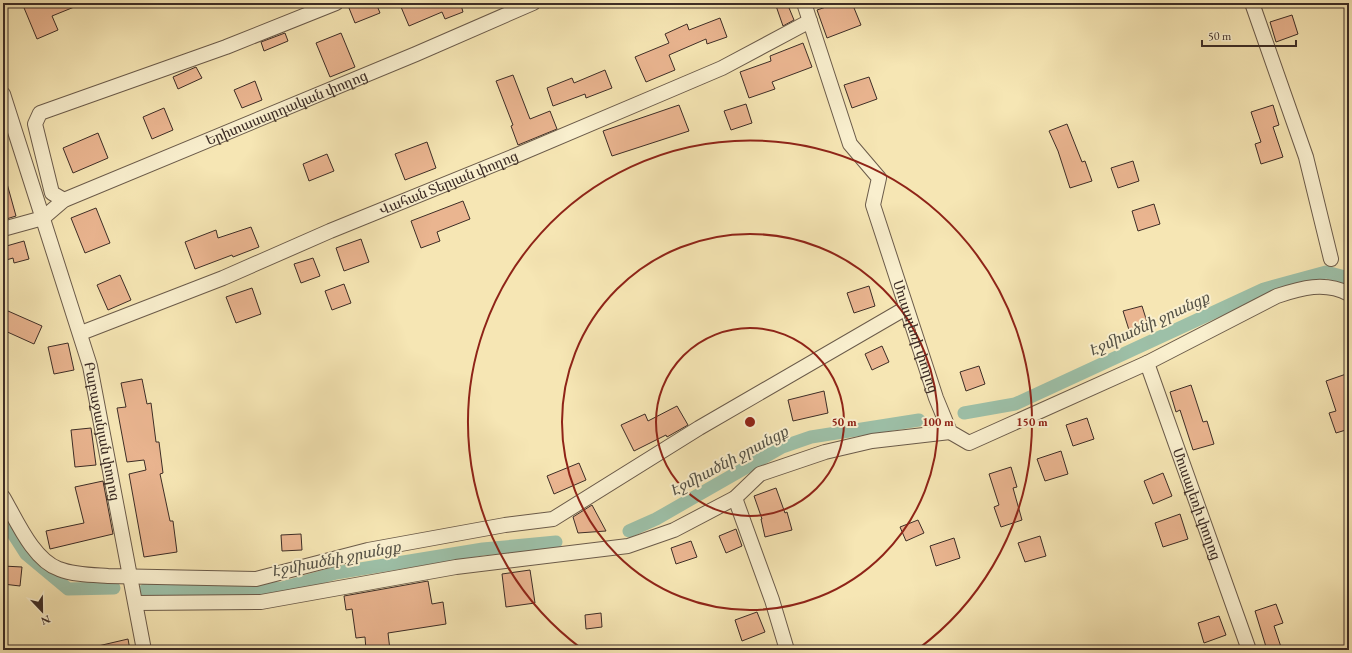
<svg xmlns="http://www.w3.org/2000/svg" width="1352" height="653" font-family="'EB Garamond','Noto Serif Armenian',serif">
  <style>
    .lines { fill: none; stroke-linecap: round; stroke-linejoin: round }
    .canal { stroke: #9dc0a8; stroke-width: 13 }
    .building { fill: #eab590; stroke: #3d2d26 }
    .minor-casing { stroke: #6b5b4a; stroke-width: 16 }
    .minor { stroke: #f9efce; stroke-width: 14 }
    .ring { fill: none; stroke: #8f2418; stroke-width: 2 }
    .labels { text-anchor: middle; stroke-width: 4; stroke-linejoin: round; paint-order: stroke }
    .street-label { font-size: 14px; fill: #3d2d26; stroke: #f9efce }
    .water-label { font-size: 15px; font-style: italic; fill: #555246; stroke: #f9efce }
    .centre { fill: #8f2418; stroke: #f9efce; stroke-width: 2 }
    .ring-label { font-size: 12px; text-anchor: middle; font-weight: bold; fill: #8f2418; stroke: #f9efce; stroke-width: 4; stroke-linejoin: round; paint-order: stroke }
  </style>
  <rect width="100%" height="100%" fill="#f6e6b4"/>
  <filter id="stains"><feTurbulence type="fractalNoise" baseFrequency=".005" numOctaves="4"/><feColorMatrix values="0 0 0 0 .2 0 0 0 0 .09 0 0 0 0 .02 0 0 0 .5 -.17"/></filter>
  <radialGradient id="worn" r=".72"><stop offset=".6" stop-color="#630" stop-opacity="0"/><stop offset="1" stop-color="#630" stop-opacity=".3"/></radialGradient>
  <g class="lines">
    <!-- canal -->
    <g class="canal">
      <path d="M964,413L1015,404L1264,289L1326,272L1349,278"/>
      <path d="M3,518L26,554L68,589L114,588"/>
      <path d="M629,531L656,519L782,447L811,437L919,420"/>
      <path d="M145,590L282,588L336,573L483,549L556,542"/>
    </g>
  </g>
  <!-- building -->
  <g class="building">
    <path d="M22,3H84L52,16L58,30L37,39Z"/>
    <path d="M347,3H376L380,13L355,23Z"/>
    <path d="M411,3H464L461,5L463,12L445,19L442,12L409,26L401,7Z"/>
    <path d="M775,3H787L794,20L783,26Z"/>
    <path d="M838,3H852L861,25L827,38L817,10Z"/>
    <path d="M1292,15L1298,34L1276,42L1270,22Z"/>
    <path d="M720,18L727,37L707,44L706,39L669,55L675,70L646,82L635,57L669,43L665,34L687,24L689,30Z"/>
    <path d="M285,33L288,41L264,51L261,42Z"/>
    <path d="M341,33L355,67L330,77L316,43Z"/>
    <path d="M803,43L812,67L772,82L775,89L749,98L740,72L771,61L770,56Z"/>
    <path d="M196,67L202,78L178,89L173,77Z"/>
    <path d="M605,70L612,88L586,98L585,94L553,106L547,88L572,78L574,83Z"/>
    <path d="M513,75L530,119L550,111L557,129L518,145L511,126L513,125L496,81Z"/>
    <path d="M869,77L877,99L852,108L844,85Z"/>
    <path d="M255,81L262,100L242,108L234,90Z"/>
    <path d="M746,104L752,123L731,130L724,111Z"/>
    <path d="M679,105L689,131L612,156L603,131Z"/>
    <path d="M1273,105L1279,125L1273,127L1283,157L1261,164L1255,144L1261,142L1251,112Z"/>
    <path d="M164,108L173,130L152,139L143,117Z"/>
    <path d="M1067,124L1082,162L1085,161L1092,181L1070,188L1058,151L1049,131Z"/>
    <path d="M98,133L108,158L73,173L63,148Z"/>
    <path d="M427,142L436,168L405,180L395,154Z"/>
    <path d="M327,154L334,171L309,181L303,164Z"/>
    <path d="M1133,161L1139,181L1118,188L1111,168Z"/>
    <path d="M3,180H6L16,216L3,220Z"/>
    <path d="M463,201L470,219L437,232L440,241L421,248L411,221Z"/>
    <path d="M1154,204L1160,224L1138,231L1132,211Z"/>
    <path d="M96,208L110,243L85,253L71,218Z"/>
    <path d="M251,227L259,247L233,257L232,255L195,269L185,242L216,230L218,238Z"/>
    <path d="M361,239L369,262L344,271L336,248Z"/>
    <path d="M24,241L29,259L14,263L13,258L3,261V247Z"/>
    <path d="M313,258L320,276L301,283L294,264Z"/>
    <path d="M120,275L131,300L108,310L97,285Z"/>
    <path d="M344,284L351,303L332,310L325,291Z"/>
    <path d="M869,286L875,306L854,313L847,293Z"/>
    <path d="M252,288L261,314L236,323L226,297Z"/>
    <path d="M1142,306L1148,325L1129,330L1123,311Z"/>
    <path d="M8,311L42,326L34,344L3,330V321Z"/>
    <path d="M68,343L74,370L54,374L48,347Z"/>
    <path d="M882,346L889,362L872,370L865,354Z"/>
    <path d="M979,366L985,384L966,391L960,372Z"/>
    <path d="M1349,373V429L1336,433L1329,413L1336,411L1326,381Z"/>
    <path d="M142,379L147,404L151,403L156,442H159L163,473L160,474L170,521H173L177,552L144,557L129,474L146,470L144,460L127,462L117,408L126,407L121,383Z"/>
    <path d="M1191,385L1203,422L1207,421L1214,444L1193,450L1180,410L1176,412L1170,392Z"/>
    <path d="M824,391L828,413L793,421L788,400Z"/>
    <path d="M677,406L688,425L667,437L666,435L634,451L621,425L645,414L648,421Z"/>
    <path d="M1087,418L1094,439L1073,446L1066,425Z"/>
    <path d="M91,428L96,465L75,467L71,430Z"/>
    <path d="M1061,451L1068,474L1045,481L1037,459Z"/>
    <path d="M579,463L586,480L554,494L547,476Z"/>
    <path d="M1011,467L1017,487L1013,488L1022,520L1001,527L994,507L999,505L989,474Z"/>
    <path d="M1163,473L1172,496L1153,504L1144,481Z"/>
    <path d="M103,481L113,534L50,549L46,531L84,523L75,487Z"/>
    <path d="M776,488L785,513L787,512L792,530L765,537L761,519H762L754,496Z"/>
    <path d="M592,505L606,531L578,533L573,517Z"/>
    <path d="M1180,514L1188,539L1163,547L1155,523Z"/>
    <path d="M918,520L924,533L906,541L900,527Z"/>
    <path d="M736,529L742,546L726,553L719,536Z"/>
    <path d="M301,534L302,550L282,551L281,535Z"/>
    <path d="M1040,536L1046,556L1025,562L1018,543Z"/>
    <path d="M954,538L960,558L936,566L930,546Z"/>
    <path d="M691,541L697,557L676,564L671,548Z"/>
    <path d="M3,566L22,567L20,586L3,584Z"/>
    <path d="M530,570L535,603L506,607L502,574Z"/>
    <path d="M428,581L432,604L443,602L446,624L388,633L390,650H366L365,637L356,638L352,609L346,610L344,596Z"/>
    <path d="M1276,604L1283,623L1274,626L1282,650H1267L1255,611Z"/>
    <path d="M757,612L765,632L742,641L735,620Z"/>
    <path d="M601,613L602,627L586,629L585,615Z"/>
    <path d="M1219,616L1226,635L1204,643L1198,623Z"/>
    <path d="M128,639L130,650H98V646Z"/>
  </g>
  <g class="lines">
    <!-- minor casing -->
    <g class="minor-casing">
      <g id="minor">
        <path id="s1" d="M804,3L850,144L879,178L873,205L936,398L950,432L969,443L1147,363L1249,650"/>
        <path d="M1252,3L1306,157L1331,259"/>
        <path id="s2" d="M3,94L90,366L144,650"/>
        <path d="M64,200L52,193L35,124L40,113L226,47L336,3"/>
        <path id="s3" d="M3,229L43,218L64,200L416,54L533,3"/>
        <path id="s4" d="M81,333L223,278L330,231L517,155L668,91L722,68L810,21"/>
        <path d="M1147,363L1277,296C1301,288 1325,281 1349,294"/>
        <path d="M3,497C16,519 33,560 59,569C74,575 92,575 108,576L256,579L368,550L505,525L553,519L699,428L906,308"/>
        <path d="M735,498L772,600L787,650"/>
        <path d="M136,603L261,602L456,567L628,546L674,530L735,498L760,474L825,452L872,441L950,432"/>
      </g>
    </g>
    <!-- minor -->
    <use href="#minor" class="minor"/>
  </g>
  <!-- distance rings -->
  <g class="ring">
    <circle cx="750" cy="422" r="94"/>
    <circle cx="750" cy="422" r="188"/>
    <path d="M582 649A282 282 0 1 1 918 649"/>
  </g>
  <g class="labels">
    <!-- street labels -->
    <g class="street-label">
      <text dy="5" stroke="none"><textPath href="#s3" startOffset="310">Երիտասարդական փողոց</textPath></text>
      <text dy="5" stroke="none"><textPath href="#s4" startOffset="397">Վահան Տերյան փողոց</textPath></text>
      <text dy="5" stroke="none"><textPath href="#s1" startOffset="359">Մուսալեռի փողոց</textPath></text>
      <text dy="5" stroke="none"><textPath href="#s2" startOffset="352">Բաբաջանյան փողոց</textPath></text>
      <text dy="5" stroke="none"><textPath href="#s1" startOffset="827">Մուսալեռի փողոց</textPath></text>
    </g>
    <!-- water labels -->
    <g class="water-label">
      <text transform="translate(1149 324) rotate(-25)" y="5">Էջմիածնի ջրանցք</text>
      <text transform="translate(729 461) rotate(-28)" y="5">Էջմիածնի ջրանցք</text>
      <text transform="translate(336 559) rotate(-11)" y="5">Էջմիածնի ջրանցք</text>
    </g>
  </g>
  <circle cx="750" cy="422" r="6" class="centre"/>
  <g class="ring-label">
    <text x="844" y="426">50 m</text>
    <text x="938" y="426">100 m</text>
    <text x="1032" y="426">150 m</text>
  </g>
  <!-- margin -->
  <rect width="1352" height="653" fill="none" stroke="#f6e6b4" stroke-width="16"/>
  <rect x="4" y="4" width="1344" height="645" fill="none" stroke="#3d2d26" stroke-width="2"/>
  <rect x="8" y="8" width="1336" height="637" fill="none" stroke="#3d2d26"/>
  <!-- north arrow -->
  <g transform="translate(42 611) rotate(158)" stroke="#f9efce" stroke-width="3" paint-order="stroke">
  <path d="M0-3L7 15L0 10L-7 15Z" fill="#3d2d26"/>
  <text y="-6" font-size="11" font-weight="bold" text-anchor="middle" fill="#3d2d26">N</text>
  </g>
  <!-- scale -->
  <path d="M1202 40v6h94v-6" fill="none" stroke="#3d2d26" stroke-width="2"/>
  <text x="1208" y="40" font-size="12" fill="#3d2d26" stroke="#f9efce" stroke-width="3" paint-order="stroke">50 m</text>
  <rect width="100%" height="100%" filter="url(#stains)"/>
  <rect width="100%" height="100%" fill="url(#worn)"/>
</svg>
